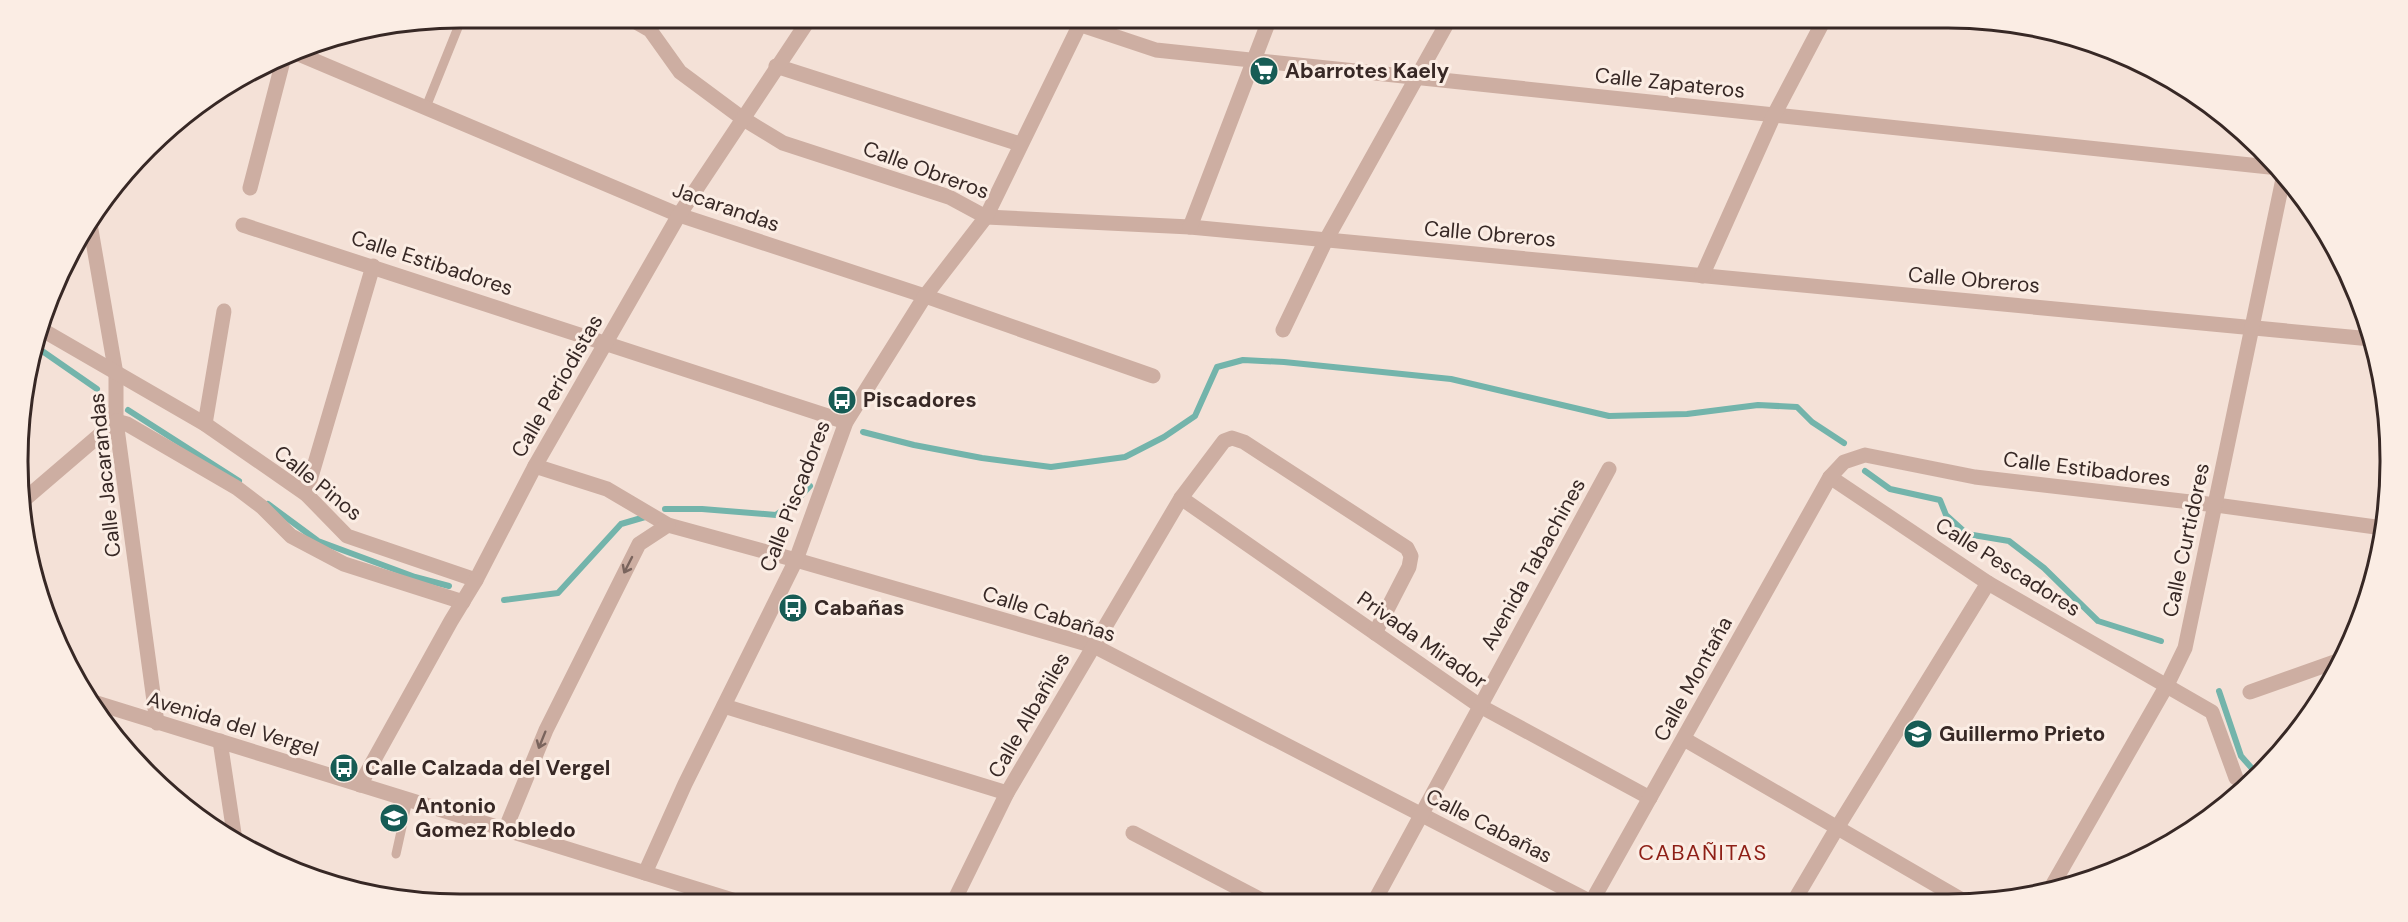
<svg xmlns="http://www.w3.org/2000/svg" width="2408" height="922" font-family="'DM Sans',sans-serif">
  <style>
    .lines { fill: none; stroke-linecap: round; stroke-linejoin: round }
    .stream { stroke: #73b4ab; stroke-width: 6 }
    .service { stroke: #cdaea2; stroke-width: 9 }
    .minor { stroke: #cdaea2; stroke-width: 15 }
    .tertiary { stroke: #cdaea2; stroke-width: 15 }
    .oneway { stroke: #7a645d }
    .labels { text-anchor: middle; stroke-width: 6; stroke-linejoin: round; paint-order: stroke }
    .poi-label { font-size: 21px; font-weight: bold; fill: #372825; stroke: #fbede4; text-anchor: start }
    .street-label { font-size: 21px; fill: #372825; stroke: #fbede4 }
    .neighbourhood-label { font-size: 22px; letter-spacing: 1.5px; fill: #8e1f16; stroke: #fbede4 }
    .rim { fill: none; stroke: #372825; stroke-width: 3 }
  </style>
  <rect width="100%" height="100%" fill="#f4e1d7"/>
  <g class="lines">
    <!-- stream -->
    <g class="stream">
      <path d="M35,346L97,389"/>
      <path d="M128,410L239,481"/>
      <path d="M863,432L914,445L982,458L1051,467L1125,457L1164,437L1195,416L1217,367L1243,360L1284,362L1451,379L1609,416L1687,414L1758,405L1797,407L1812,422L1844,443"/>
      <path d="M1865,471L1890,489L1940,500L1946,515L1967,534L2009,541L2044,568L2098,621L2161,641"/>
      <path d="M268,504L318,541L415,577L449,586"/>
      <path d="M665,509H702L776,515L798,499L810,486"/>
      <path d="M504,600L558,593L621,524L645,517"/>
      <path d="M2219,691L2241,756L2256,773"/>
      <path d="M2239,794L2242,791"/>
    </g>
    <!-- service -->
    <g class="service">
      <path d="M426,107L461,20"/>
      <path d="M396,854L408,800"/>
    </g>
    <!-- minor -->
    <g class="minor">
      <path d="M629,18L650,30L680,72L742,118L783,143L949,197L986,217L1190,227L2371,339"/>
      <path d="M1060,18L1156,50L2279,168"/>
      <path d="M294,52L679,215L925,296L1153,376"/>
      <path d="M776,66L1020,144"/>
      <path d="M250,188L284,57"/>
      <path d="M90,224L116,374V421L157,723"/>
      <path d="M243,225L846,422"/>
      <path d="M1190,227L1270,18"/>
      <path d="M1702,276L1774,115L1825,18"/>
      <path d="M39,328L205,424L306,494L347,536L476,580"/>
      <path d="M1283,330L1326,240L1450,18"/>
      <path d="M205,424L224,311"/>
      <path d="M535,466L607,489L668,525L796,560L1094,646L1589,901"/>
      <path d="M1830,477L1988,583L2212,712L2236,778"/>
      <path d="M306,494L373,266"/>
      <path d="M1181,498L1480,706L1650,798"/>
      <path d="M25,499L116,421L127,424L237,488L262,507L291,536L344,564L463,602"/>
      <path d="M2250,692L2340,660"/>
      <path d="M724,706L1007,793"/>
      <path d="M1684,739L1962,900"/>
      <path d="M220,741L235,840"/>
      <path d="M360,785L451,621L476,580L535,466L679,215L810,18"/>
      <path d="M505,830L546,730L639,544L668,525"/>
      <path d="M1133,833L1265,902"/>
      <path d="M645,873L685,784L796,560L846,422L925,296L986,217L1080,24"/>
      <path d="M1592,901L1830,477L1844,462L1865,455L1975,477L2216,505L2383,528"/>
      <path d="M1794,901L1837,828L1988,583"/>
      <path d="M1374,902L1609,469"/>
      <path d="M953,903L1007,793L1181,498L1224,441L1232,438L1244,442L1407,548L1411,556L1409,567L1375,633"/>
    </g>
    <!-- tertiary -->
    <g class="tertiary">
      <path d="M90,701L742,903"/>
      <path d="M2052,886L2167,685L2185,648L2284,174"/>
    </g>
  </g>
  <!-- one-way arrows -->
  <defs><path id="oneway-shaft" d="M-6 0H5M1.5-3L5.5 0L1.5 3" fill="none" stroke-width="1.6" stroke-linecap="round" stroke-linejoin="round" transform="scale(1.5)"/></defs>
  <g class="oneway">
    <use href="#oneway-shaft" transform="translate(628 565) rotate(117)"/>
    <use href="#oneway-shaft" transform="translate(542 740) rotate(112)"/>
  </g>
  <!-- icons -->
  <defs>
    <g id="supermarket-disc" transform="scale(1.5)"><circle r="9.5" fill="#175c55" stroke="#fbede4"/><path d="M-6-5.5h2.5l.6 2H6L4.5 2H-2.5L-4.4-4H-6ZM-1.5 3.2a1.3 1.3 0 1 0 .1 0ZM3 3.2a1.3 1.3 0 1 0 .1 0Z" fill="#fff"/></g>
    <g id="bus-disc" transform="scale(1.5)"><circle r="9.5" fill="#175c55" stroke="#fbede4"/><path d="M-5-6H5V4H4V6H2V4H-2V6H-4V4H-5ZM-3.5-4V0h7V-4ZM-3.5 1.2v1.5H-2V1.2ZM2 1.2v1.5H3.5V1.2Z" fill="#fff"/></g>
    <g id="school-disc" transform="scale(1.5)"><circle r="9.5" fill="#175c55" stroke="#fbede4"/><path d="M0-5L7-2L0 1L-7-2ZM-4 1L0 2.5L4 1V4Q0 6-4 4Z" fill="#fff"/></g>
  </defs>
  <g fill-rule="evenodd">
    <use href="#supermarket-disc" x="1264" y="71"/>
    <use href="#bus-disc" x="842" y="400"/>
    <use href="#bus-disc" x="793" y="608"/>
    <use href="#school-disc" x="1918" y="734"/>
    <use href="#bus-disc" x="344" y="768"/>
    <use href="#school-disc" x="394" y="818"/>
  </g>
  <g class="labels">
    <!-- poi labels -->
    <g class="poi-label">
      <text x="1285" y="78">Abarrotes Kaely</text>
      <text x="863" y="407">Piscadores</text>
      <text x="814" y="615">Cabañas</text>
      <text x="1939" y="741">Guillermo Prieto</text>
      <text x="365" y="775">Calle Calzada del Vergel</text>
      <text x="415" y="813">Antonio<tspan x="415" dy="24">Gomez Robledo</tspan></text>
    </g>
    <!-- street labels -->
    <g class="street-label">
      <text transform="translate(1670 83) rotate(6)" y="7">Calle Zapateros</text>
      <text transform="translate(926 170) rotate(20)" y="7">Calle Obreros</text>
      <text transform="translate(726 207) rotate(19)" y="7">Jacarandas</text>
      <text transform="translate(1490 234) rotate(5)" y="7">Calle Obreros</text>
      <text transform="translate(432 263) rotate(18)" y="7">Calle Estibadores</text>
      <text transform="translate(1974 280) rotate(5)" y="7">Calle Obreros</text>
      <text transform="translate(557 386) rotate(-60)" y="7">Calle Periodistas</text>
      <text transform="translate(2087 469) rotate(7)" y="7">Calle Estibadores</text>
      <text transform="translate(105 475) rotate(-96)" y="7">Calle Jacarandas</text>
      <text transform="translate(318 483) rotate(39)" y="7">Calle Pinos</text>
      <text transform="translate(795 496) rotate(-69)" y="7">Calle Piscadores</text>
      <text transform="translate(2186 540) rotate(-78)" y="7">Calle Curtidores</text>
      <text transform="translate(1533 564) rotate(-61)" y="7">Avenida Tabachines</text>
      <text transform="translate(2008 567) rotate(32)" y="7">Calle Pescadores</text>
      <text transform="translate(1049 614) rotate(18)" y="7">Calle Cabañas</text>
      <text transform="translate(1422 640) rotate(35)" y="7">Privada Mirador</text>
      <text transform="translate(1693 679) rotate(-61)" y="7">Calle Montaña</text>
      <text transform="translate(1029 715) rotate(-60)" y="7">Calle Albañiles</text>
      <text transform="translate(233 724) rotate(17)" y="7">Avenida del Vergel</text>
      <text transform="translate(1489 826) rotate(27)" y="7">Calle Cabañas</text>
    </g>
    <!-- neighbourhood labels -->
    <g class="neighbourhood-label">
      <text x="1703" y="860">CABAÑITAS</text>
    </g>
  </g>
  <!-- crop -->
  <path d="M0 0H2408V922H0ZM460 28H1948A432 432 0 0 1 2380 460V462A432 432 0 0 1 1948 894H460A432 432 0 0 1 28 462V460A432 432 0 0 1 460 28Z" fill="#fbede4" fill-rule="evenodd"/>
  <path class="rim" d="M460 28H1948A432 432 0 0 1 2380 460V462A432 432 0 0 1 1948 894H460A432 432 0 0 1 28 462V460A432 432 0 0 1 460 28Z"/>
</svg>
